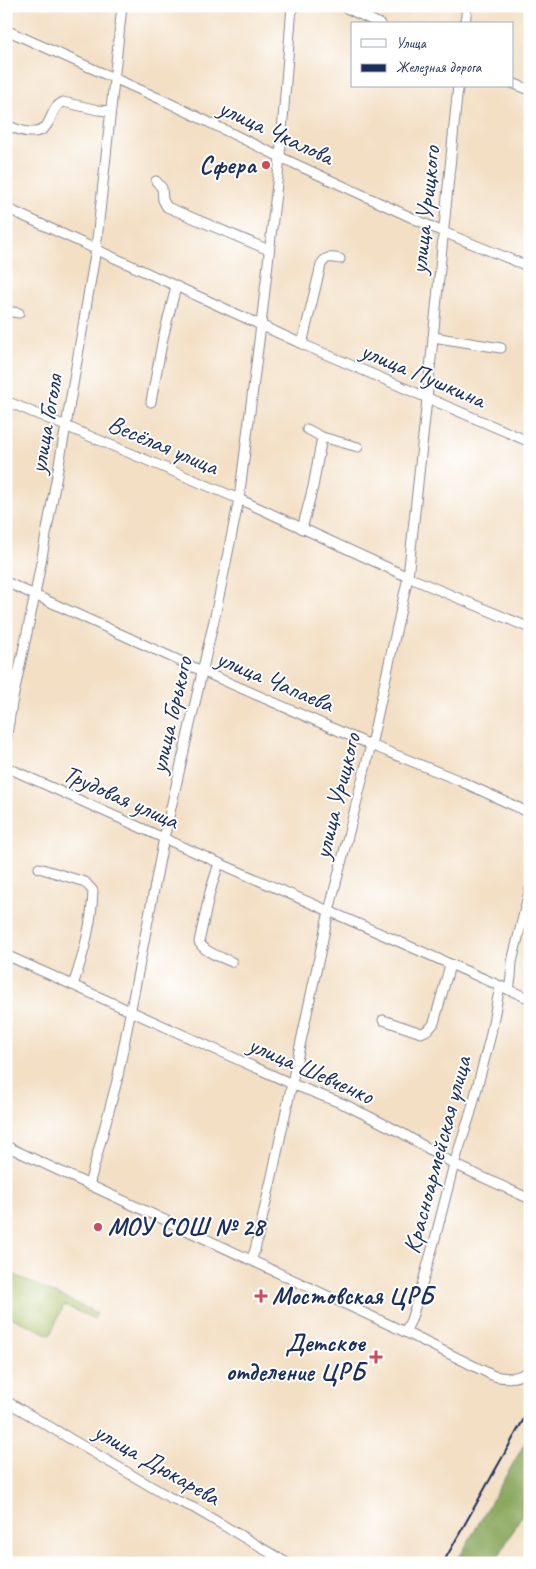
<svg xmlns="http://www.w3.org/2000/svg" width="536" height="1569" font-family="Caveat,sans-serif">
<rect width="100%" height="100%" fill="#fff"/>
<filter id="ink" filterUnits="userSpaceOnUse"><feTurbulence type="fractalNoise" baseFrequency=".02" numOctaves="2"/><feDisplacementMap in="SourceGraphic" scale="10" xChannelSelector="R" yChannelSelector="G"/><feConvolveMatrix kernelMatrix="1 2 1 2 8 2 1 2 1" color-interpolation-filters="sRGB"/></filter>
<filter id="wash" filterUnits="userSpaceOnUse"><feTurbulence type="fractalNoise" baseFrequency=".0096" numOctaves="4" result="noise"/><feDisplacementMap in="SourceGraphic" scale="20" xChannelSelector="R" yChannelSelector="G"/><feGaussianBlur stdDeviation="1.12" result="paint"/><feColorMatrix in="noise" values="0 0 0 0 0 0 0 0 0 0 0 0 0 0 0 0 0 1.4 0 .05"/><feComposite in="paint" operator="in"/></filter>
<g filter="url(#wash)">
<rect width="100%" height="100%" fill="#f3dfc4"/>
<path fill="#a8be62" stroke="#627660" d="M6 1271 97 1313 94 1319 64 1305 50 1335 6 1315Z"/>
<path fill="#86a558" stroke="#506a5b" d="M530 1434V1500L495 1563H456Z"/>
</g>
<g filter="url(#ink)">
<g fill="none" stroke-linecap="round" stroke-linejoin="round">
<defs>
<g id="minor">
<path d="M342 6 380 24"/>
<path d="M465 24 467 6"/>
<path d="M6 30 165 101 280 157 443 232 530 267"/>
<path d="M512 83 530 90"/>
<path d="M6 125C14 128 22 132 30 132 54 134 47 109 63 102L98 110 110 111"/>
<path d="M156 181 162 188 163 200 167 207 269 250"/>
<path d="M6 208 302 344 530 442"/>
<path d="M6 311 19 313"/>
<path d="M433 337 501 348"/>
<path d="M302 344 321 265C325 256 331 257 340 259"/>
<path d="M6 401 239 499 408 577 530 628"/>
<path d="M151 402 163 338 176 287"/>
<path d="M307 429 322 437 358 447"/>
<path d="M302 529 313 487 322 437"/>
<path d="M6 582 202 671 371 745 458 780 530 813"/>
<path d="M6 741 12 703 35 595 66 426 96 249 122 6"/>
<path d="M6 767 219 863 530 999"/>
<path d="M219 863 210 892 199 942C205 953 221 957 232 962"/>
<path d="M39 868 85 882 93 891C92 921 83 957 73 985"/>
<path d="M6 955 292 1084 346 1105 402 1133 454 1164 530 1199"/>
<path d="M509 990 511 977 512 962 530 888"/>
<path d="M383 1020 421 1033C427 1031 430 1029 434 1023L450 965"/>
<path d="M6 1146 405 1332 494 1376C508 1379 519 1379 530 1369"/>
<path d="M89 1185 117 1081 164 838 215 616 239 499 261 325 280 157 292 6"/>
<path d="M251 1260 255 1250 272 1176 329 911 371 745 408 577 427 399 458 86"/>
<path d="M405 1332 411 1320 422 1285 436 1235 454 1164 470 1115 490 1038 500 986"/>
<path d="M6 1401 169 1497 194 1508 287 1563"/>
</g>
</defs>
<use href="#minor" stroke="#878791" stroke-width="11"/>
<use href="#minor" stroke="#fff" stroke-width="9"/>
<path stroke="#1b2f5e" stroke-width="2" d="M443 1563 530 1408"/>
</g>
</g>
<g fill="#d1495b" stroke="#fff" stroke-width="2">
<circle cx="266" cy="165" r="5"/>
<circle cx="98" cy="1227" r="5"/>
<path d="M258.5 1288.5h5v5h5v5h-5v5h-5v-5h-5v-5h5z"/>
<path d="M373.5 1349.5h5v5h5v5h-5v5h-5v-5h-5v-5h5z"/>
</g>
<g text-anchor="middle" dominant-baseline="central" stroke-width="4" stroke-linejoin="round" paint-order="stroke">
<g font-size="25" fill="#1b2f5e" stroke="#fff">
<text transform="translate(276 132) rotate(25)">улица Чкалова</text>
<text transform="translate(425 210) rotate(-84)">улица Урицкого</text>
<text transform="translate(423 375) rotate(23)">улица Пушкина</text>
<text transform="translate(46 424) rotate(-80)">улица Гоголя</text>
<text transform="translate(163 445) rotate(23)">Весёлая улица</text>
<text transform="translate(275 681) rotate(23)">улица Чапаева</text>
<text transform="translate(171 715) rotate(-77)">улица Горького</text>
<text transform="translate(337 796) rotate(-76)">улица Урицкого</text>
<text transform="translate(121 797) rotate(24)">Трудовая улица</text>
<text transform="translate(311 1070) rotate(24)">улица Шевченко</text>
<text transform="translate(437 1155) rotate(-75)">Красноармейская улица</text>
<text transform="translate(157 1464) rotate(30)">улица Дюкарева</text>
</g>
<g font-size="25" font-weight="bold" fill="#1b2f5e" stroke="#fff" text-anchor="end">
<text x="256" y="165">Сфера</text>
<text x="108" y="1227" text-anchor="start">МОУ СОШ № 28</text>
<text x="272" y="1296" text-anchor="start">Мостовская ЦРБ</text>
<text x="365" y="1343">Детское<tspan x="365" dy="29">отделение ЦРБ</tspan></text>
</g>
</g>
<rect width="536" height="1569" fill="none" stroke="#fff" stroke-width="25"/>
<rect x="351" y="22" width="162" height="65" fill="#ffffff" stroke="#a4acbf"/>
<rect x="361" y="39" width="25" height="8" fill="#ffffff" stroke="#a4acbf"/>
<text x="396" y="48" font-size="15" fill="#1b2f5e">Улица</text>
<rect x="361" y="64" width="25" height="8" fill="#1b2f5e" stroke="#a4acbf"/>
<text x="396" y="72" font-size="15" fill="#1b2f5e">Железная дорога</text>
</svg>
